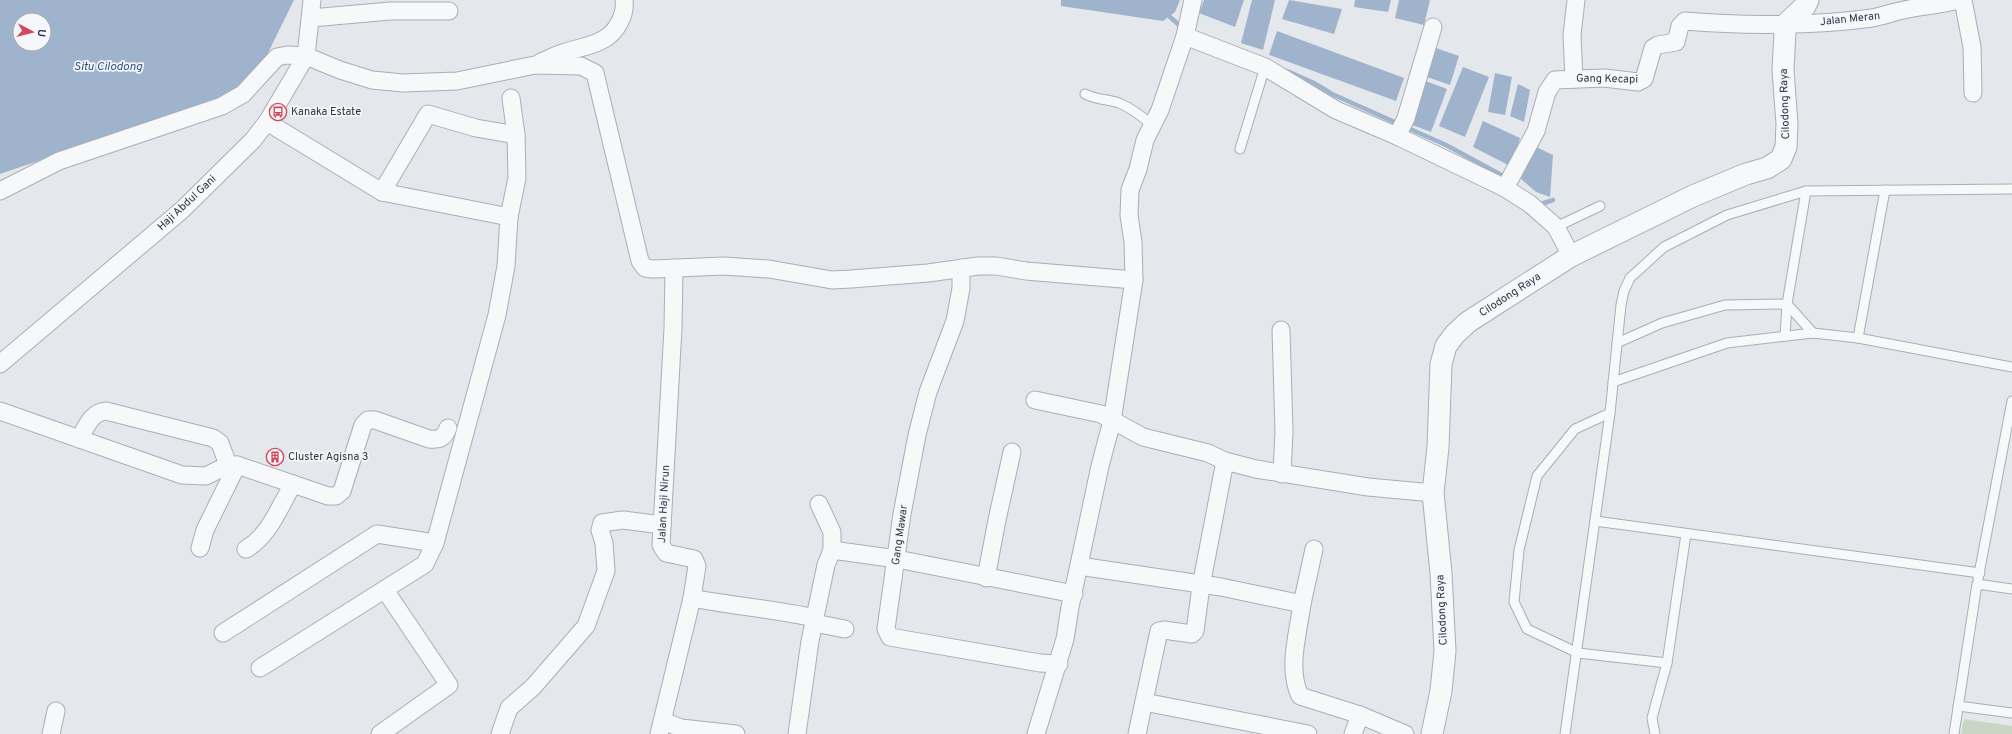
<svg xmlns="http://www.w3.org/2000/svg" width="2012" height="734" font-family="Overpass,sans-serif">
<rect width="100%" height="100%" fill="#e4e7ec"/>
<path fill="#c9d6c5" d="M1964 719 2012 726V734H1961Z"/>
<g fill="#9fb4cc" fill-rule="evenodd">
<path d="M0 0H294L265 59 232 95 0 174ZM20 20H44V44H20Z"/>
<path d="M1061 0H1180L1175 12 1163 21 1061 6Z"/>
<path d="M1204 0H1244L1235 27 1199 13Z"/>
<path d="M1252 0H1275L1263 50 1241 43Z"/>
<path d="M1289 0 1342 9 1334 34 1282 19Z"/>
<path d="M1355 0H1391L1388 12 1354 7Z"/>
<path d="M1399 0H1430L1424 25 1395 18Z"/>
<path d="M1277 31 1404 78 1396 101 1269 55Z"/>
<path d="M1433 47 1459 56 1450 85 1424 76Z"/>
<path d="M1463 67 1489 77 1465 137 1439 126Z"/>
<path d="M1495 73 1512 77 1505 115 1488 112Z"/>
<path d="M1423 80 1447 89 1431 132 1407 123Z"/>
<path d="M1518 84 1530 90 1524 122 1510 116Z"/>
<path d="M1483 121 1520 138 1512 167 1473 147Z"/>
<path d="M1532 145 1553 155 1550 197 1536 192 1521 179Z"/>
</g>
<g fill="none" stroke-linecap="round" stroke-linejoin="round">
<g stroke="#9fb4cc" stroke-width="4.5">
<path d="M1169 16 1180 26"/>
<path d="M1287 71 1314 83 1332 94 1446 145 1507 178"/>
<path d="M1538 202 1541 204 1553 200"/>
</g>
<defs>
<g id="service">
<path d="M1085 94C1097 100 1107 99 1119 103 1131 108 1143 117 1153 126"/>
<path d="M1240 149 1265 67"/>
<path d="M1556 227 1600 206"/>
<path d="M1785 336 1787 304 1806 191 2012 189"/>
<path d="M1858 338 1885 190"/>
<path d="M1617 343 1662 323 1725 305 1787 304 1813 333"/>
<path d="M1613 382 1727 343 1813 333 1858 338 2012 367"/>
<path d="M1610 413 1575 429 1537 476 1519 550 1514 602 1527 629 1578 653 1667 663 1652 718 1655 734"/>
<path d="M1595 521 1980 573"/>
<path d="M1978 579 2012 401"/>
<path d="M1667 663 1686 534"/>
<path d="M1958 706 2012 713"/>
<path d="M1565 734 1610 413 1621 305 1624 291 1630 278 1664 247 1727 215 1806 191"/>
<path d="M1954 734 1977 584 2012 589"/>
</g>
<g id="minor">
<path d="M1963 0 1972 47 1973 93"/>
<path d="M311 18 390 11H449"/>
<path d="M1185 36 1193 0"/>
<path d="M541 62C549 59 557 54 566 52 578 48 593 46 604 39 617 32 626 14 624 0"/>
<path d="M1574 79 1572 35 1576 0"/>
<path d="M267 122 382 192 509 217"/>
<path d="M1397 136 1406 118 1433 27"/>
<path d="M1505 188 1536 131 1547 92 1555 80 1604 78 1638 82 1644 79 1653 48 1658 45 1676 42 1680 26 1685 21C1742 26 1815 26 1872 18 1883 16 1893 12 1904 10 1922 6 1940 5 1958 0"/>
<path d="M0 191 59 161 222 106 243 94 277 57 287 55 306 56 340 70 372 80 403 83 457 81 535 65 581 66 595 73 640 261 645 268 653 269 724 266 769 269 832 280 851 279 928 273 978 266H996L1026 271 1134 280 1112 421 1100 466 1070 607 1065 639 1036 734"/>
<path d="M382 192 428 114 476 128 516 135"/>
<path d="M961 268V288L955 321 928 392 917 435 902 514 886 629 890 637 1040 663 1059 664"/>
<path d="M1134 280 1133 242 1129 215 1130 190 1138 169 1145 140 1160 110 1185 36 1265 67 1336 110 1397 136 1505 188 1530 204 1556 227 1571 256"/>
<path d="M1281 330 1284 431 1282 474"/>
<path d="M0 364 182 210 253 140 267 122 306 56 312 0"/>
<path d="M1035 400 1101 414 1143 437 1208 453 1225 461 1256 469 1368 487 1433 493"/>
<path d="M0 411 182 475 206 476 228 465H237L328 496H336L342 491 363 425 368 420H375L429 439C440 440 444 438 448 428"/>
<path d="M79 439C86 428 91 412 106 411L213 438 220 443 228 465"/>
<path d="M819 504 832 532V550"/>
<path d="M200 548 205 530 237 465"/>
<path d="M246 549C269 536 280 506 293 484"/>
<path d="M1079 566 1221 587 1302 604C1298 634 1287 668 1300 696L1360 715"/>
<path d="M986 578 997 520 1012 452"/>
<path d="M692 598C733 606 774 609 815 618"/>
<path d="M1302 604 1314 549"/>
<path d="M814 623 845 629"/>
<path d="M223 633 377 534 435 543 497 315 506 266 509 217 517 178 516 135 511 98"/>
<path d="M260 668 425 564 435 543"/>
<path d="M1144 702 1308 734"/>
<path d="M663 721 681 728 736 734"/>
<path d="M51 734 56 711"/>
<path d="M380 734 449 685 385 590"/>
<path d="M500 734 509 708 533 687 586 626 606 571 604 543 600 530 602 523 623 520 662 525"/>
<path d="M659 734 692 598 697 566 694 559 666 553 661 545 673 328 674 268"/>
<path d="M797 734 810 641 826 565 832 550 897 559 1074 594"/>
<path d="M1137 734 1159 631 1164 630 1192 634 1195 631 1201 586 1225 461"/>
<path d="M1353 734 1360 715 1405 734"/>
</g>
<path id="tertiary" d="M1432 734 1441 691 1445 651 1441 573 1433 493 1438 447 1441 364 1446 346 1455 334 1468 322 1571 256 1693 196 1746 174 1767 168 1781 159 1786 147 1787 124 1783 70 1785 32 1787 23 1805 6 1808 0"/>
</defs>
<use href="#service" stroke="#a9aeb7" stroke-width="11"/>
<use href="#minor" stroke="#a9aeb7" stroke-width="19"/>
<use href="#tertiary" stroke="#a9aeb7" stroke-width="23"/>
<use href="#service" stroke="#f7f8fa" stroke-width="9"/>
<use href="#minor" stroke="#f7f8fa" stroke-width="17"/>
<use href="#tertiary" stroke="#f7f8fa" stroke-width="21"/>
</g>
<defs>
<symbol id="bus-ring" viewBox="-11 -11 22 22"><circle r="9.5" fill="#f4f6f9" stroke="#d1495b" stroke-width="1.5"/><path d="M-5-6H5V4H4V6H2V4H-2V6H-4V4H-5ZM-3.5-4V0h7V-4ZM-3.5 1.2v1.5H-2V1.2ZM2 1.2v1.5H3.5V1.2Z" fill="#d1495b"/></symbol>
<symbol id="building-ring" viewBox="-11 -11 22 22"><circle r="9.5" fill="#f4f6f9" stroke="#d1495b" stroke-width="1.5"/><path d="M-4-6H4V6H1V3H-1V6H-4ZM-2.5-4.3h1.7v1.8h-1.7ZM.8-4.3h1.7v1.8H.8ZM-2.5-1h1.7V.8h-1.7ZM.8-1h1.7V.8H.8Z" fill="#d1495b"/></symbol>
</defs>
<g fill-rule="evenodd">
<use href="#bus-ring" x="268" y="102" width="20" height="20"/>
<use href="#building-ring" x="265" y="447" width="20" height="20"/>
</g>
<g text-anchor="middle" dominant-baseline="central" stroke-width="3.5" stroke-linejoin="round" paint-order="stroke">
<g font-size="11" fill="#2b3445" stroke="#f4f6f9">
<text transform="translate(1850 19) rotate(-6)">Jalan Meran</text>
<text transform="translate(1607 79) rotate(1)">Gang Kecapi</text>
<text transform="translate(1785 104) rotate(-92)">Cilodong Raya</text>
<text transform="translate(187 203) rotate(-43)">Haji Abdul Gani</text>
<text transform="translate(1510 295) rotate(-33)">Cilodong Raya</text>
<text transform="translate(664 504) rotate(-87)">Jalan Haji Nirun</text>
<text transform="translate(900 535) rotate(-82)">Gang Mawar</text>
<text transform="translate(1442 610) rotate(-93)">Cilodong Raya</text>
</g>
<g font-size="11" fill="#2b3445" stroke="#f4f6f9" text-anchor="start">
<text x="291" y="112">Kanaka Estate</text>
<text x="288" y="457">Cluster Agisna 3</text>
</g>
<g font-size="12" font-style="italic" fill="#34527a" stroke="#f4f6f9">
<text x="108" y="67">Situ Cilodong</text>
</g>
</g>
<g transform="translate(32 32) rotate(97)"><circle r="19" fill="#f4f6f9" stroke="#a4a8b1"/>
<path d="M0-3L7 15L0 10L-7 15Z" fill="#d1495b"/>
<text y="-6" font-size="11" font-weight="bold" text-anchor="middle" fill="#2b3445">U</text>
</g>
</svg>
